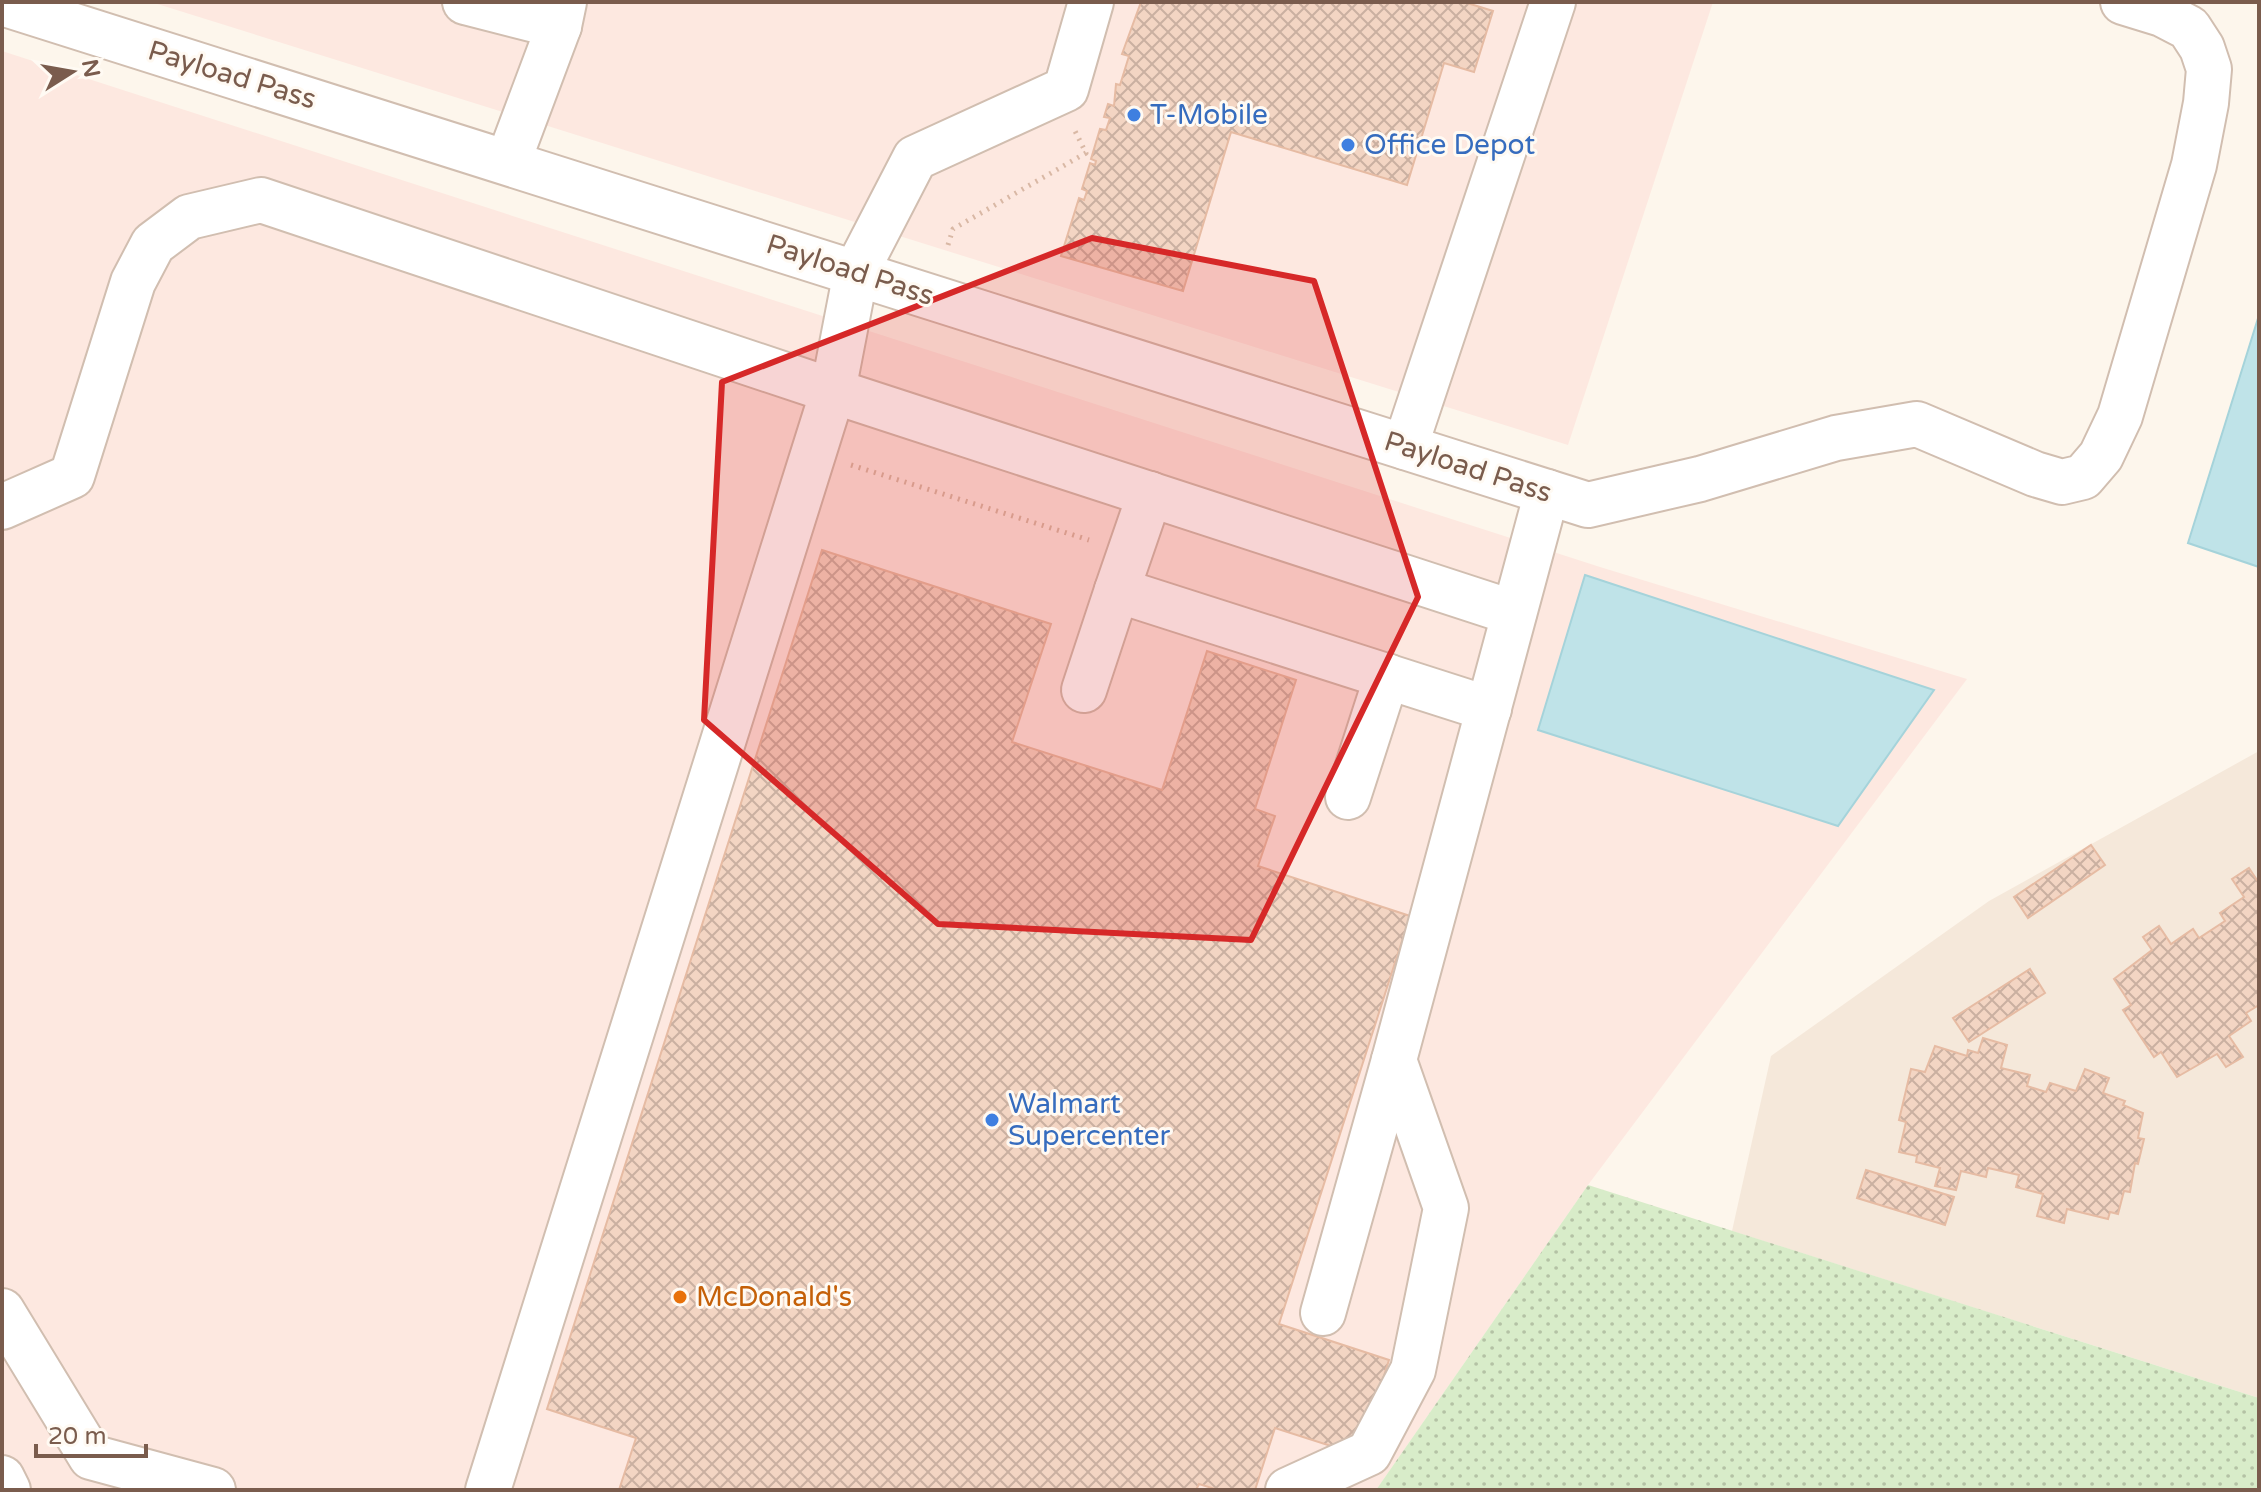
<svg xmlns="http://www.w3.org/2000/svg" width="2261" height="1492" font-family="'Varela Round',sans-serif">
<defs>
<pattern id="grass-dots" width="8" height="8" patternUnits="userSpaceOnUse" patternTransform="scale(2)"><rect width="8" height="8" fill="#d8ecc9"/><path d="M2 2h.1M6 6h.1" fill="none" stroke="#b4c2a5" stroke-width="1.8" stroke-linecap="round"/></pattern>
<pattern id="building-cross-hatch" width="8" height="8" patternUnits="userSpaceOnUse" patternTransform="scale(2)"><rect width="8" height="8" fill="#f3d5c3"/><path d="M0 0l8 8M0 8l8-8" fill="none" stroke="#cab0a1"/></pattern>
</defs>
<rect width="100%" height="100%" fill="#fdf6ec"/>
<path fill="#f5e8da" d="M2259 751V1398L1732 1231 1771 1056 1989 901Z"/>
<g fill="#fde8e0">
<path d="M151 2H1713L1568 445Z"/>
<path d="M2 51 1600 567 1967 679 1588 1185 1376 1490H2Z"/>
</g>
<path fill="url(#grass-dots)" d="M1588 1185 2259 1398V1490H1376Z"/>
<g fill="#bfe3e8" stroke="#a5d3da" stroke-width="2">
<path d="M2259 315V567L2188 543Z"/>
<path d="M1585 575 1934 690 1838 826 1538 730Z"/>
</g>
<g fill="url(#building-cross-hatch)" stroke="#e6bba3" stroke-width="2">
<path d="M1141 2H1464L1493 11 1474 72 1444 63 1407 185 1231 132 1183 291 1061 256 1079 198 1084 200 1087 191 1082 189 1090 163 1095 165 1096 161 1091 159 1100 129 1106 130 1110 118 1104 117 1108 104 1114 106 1116 84 1120 85 1129 56 1122 54Z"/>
<path d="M822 550 1051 624 1012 742 1162 790 1207 651 1296 680 1255 809 1275 816 1258 866 1410 916 1279 1324 1389 1360 1359 1455 1275 1428 1255 1490H1218L1199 1484 1196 1490H619L636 1438 547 1409Z"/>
<path d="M2091 845 2105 865 2028 918 2014 897Z"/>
<path d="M2249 868 2259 883V1005L2246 1013 2251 1021 2229 1036 2243 1057 2226 1067 2217 1054 2177 1077 2161 1052 2154 1057 2123 1010 2131 1005 2114 979 2152 950 2143 937 2159 926 2171 944 2193 929 2199 938 2225 921 2220 913 2244 897 2232 879Z"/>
<path d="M2030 969 2045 993 1969 1042 1953 1018Z"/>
<path d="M1983 1038 2007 1045 2001 1068 2030 1075 2027 1086 2046 1092 2050 1083 2076 1091 2085 1069 2109 1078 2103 1093 2125 1101 2123 1105 2143 1113 2138 1138 2144 1139 2138 1164 2135 1163 2130 1192 2124 1191 2118 1214 2110 1212 2108 1219 2067 1209 2064 1223 2037 1216 2043 1194 2016 1187 2019 1175 1988 1168 1986 1177 1961 1171 1956 1190 1935 1186 1940 1168 1916 1162 1917 1156 1899 1152 1906 1122 1899 1120 1911 1069 1925 1072 1935 1046 1967 1056 1968 1050 1978 1053Z"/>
<path d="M1866 1170 1954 1197 1945 1225 1857 1198Z"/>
</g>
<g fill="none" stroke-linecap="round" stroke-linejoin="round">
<defs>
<g id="minor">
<path d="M465 2 559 26"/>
<path d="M2 3 1588 505 1700 479 1836 438 1917 424 2035 474 2062 482 2083 477 2101 456 2120 416 2194 165 2206 103 2209 69 2202 48 2189 28 2162 14 2123 2"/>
<path d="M508 162 559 26 564 2"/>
<path d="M1405 447 1553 2"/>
<path d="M1150 494 1117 590 1489 709"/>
<path d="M2 507 72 476 133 282 153 244 189 217 261 200 833 391 1514 613"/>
<path d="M1084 690 1117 590"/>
<path d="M1348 797 1387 676"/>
<path d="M2 1311 91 1457 213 1490"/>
<path d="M1323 1313 1394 1060"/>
<path d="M2 1478 8 1490"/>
<path d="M488 1490 833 391 856 272 915 158 1066 89 1091 2"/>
<path d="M1288 1490 1369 1453 1413 1370 1446 1208 1394 1060 1547 492"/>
</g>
</defs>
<use href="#minor" stroke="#d1beb0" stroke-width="48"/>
<g stroke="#d9b8a5" stroke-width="5" stroke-dasharray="2 6" stroke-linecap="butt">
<path d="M948 245 953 229 1086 153 1073 127"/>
<path d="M851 465 1089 540"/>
</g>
<use href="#minor" stroke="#fff" stroke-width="44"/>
</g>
<path fill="#d62828" fill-opacity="0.2" stroke="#d62828" stroke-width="6" stroke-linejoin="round" d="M1092 238 1314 281 1418 597 1251 940 938 924 704 720 722 382Z"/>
<g fill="#3f7fe0" stroke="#fffaf3" stroke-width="3">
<circle cx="1134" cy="115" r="8"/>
<circle cx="1348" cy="145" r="8"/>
<circle cx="992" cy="1120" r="8"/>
</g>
<circle fill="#e8710a" stroke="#fffaf3" stroke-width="3" cx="680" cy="1297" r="8"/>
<g text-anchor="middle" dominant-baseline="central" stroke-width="6" stroke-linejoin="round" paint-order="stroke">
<g font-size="28" fill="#7a5c4d" stroke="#fffaf3">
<text transform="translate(232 75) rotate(17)">Payload Pass</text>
<text transform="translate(850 270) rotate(18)">Payload Pass</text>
<text transform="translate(1468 467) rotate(18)">Payload Pass</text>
</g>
<g font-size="28" fill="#366cbe" stroke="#fffaf3" text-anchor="start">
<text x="1150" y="115">T-Mobile</text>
<text x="1364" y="145">Office Depot</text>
<text x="1008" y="1104">Walmart<tspan x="1008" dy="32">Supercenter</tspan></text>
</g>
<g font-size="28" fill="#c56008" stroke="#fffaf3" text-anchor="start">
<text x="696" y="1297">McDonald's</text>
</g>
</g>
<rect width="2261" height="1492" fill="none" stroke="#7a5c4d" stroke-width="8"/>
<g transform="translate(72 72) rotate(79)" stroke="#fffaf3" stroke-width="6" paint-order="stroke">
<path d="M0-6L14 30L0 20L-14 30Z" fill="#7a5c4d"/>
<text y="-12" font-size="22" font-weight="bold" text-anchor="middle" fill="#7a5c4d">N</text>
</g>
<path d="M36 1444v12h110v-12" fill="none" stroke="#7a5c4d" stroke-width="4"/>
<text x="48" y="1444" font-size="24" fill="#7a5c4d" stroke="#fffaf3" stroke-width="6" paint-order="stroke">20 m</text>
</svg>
